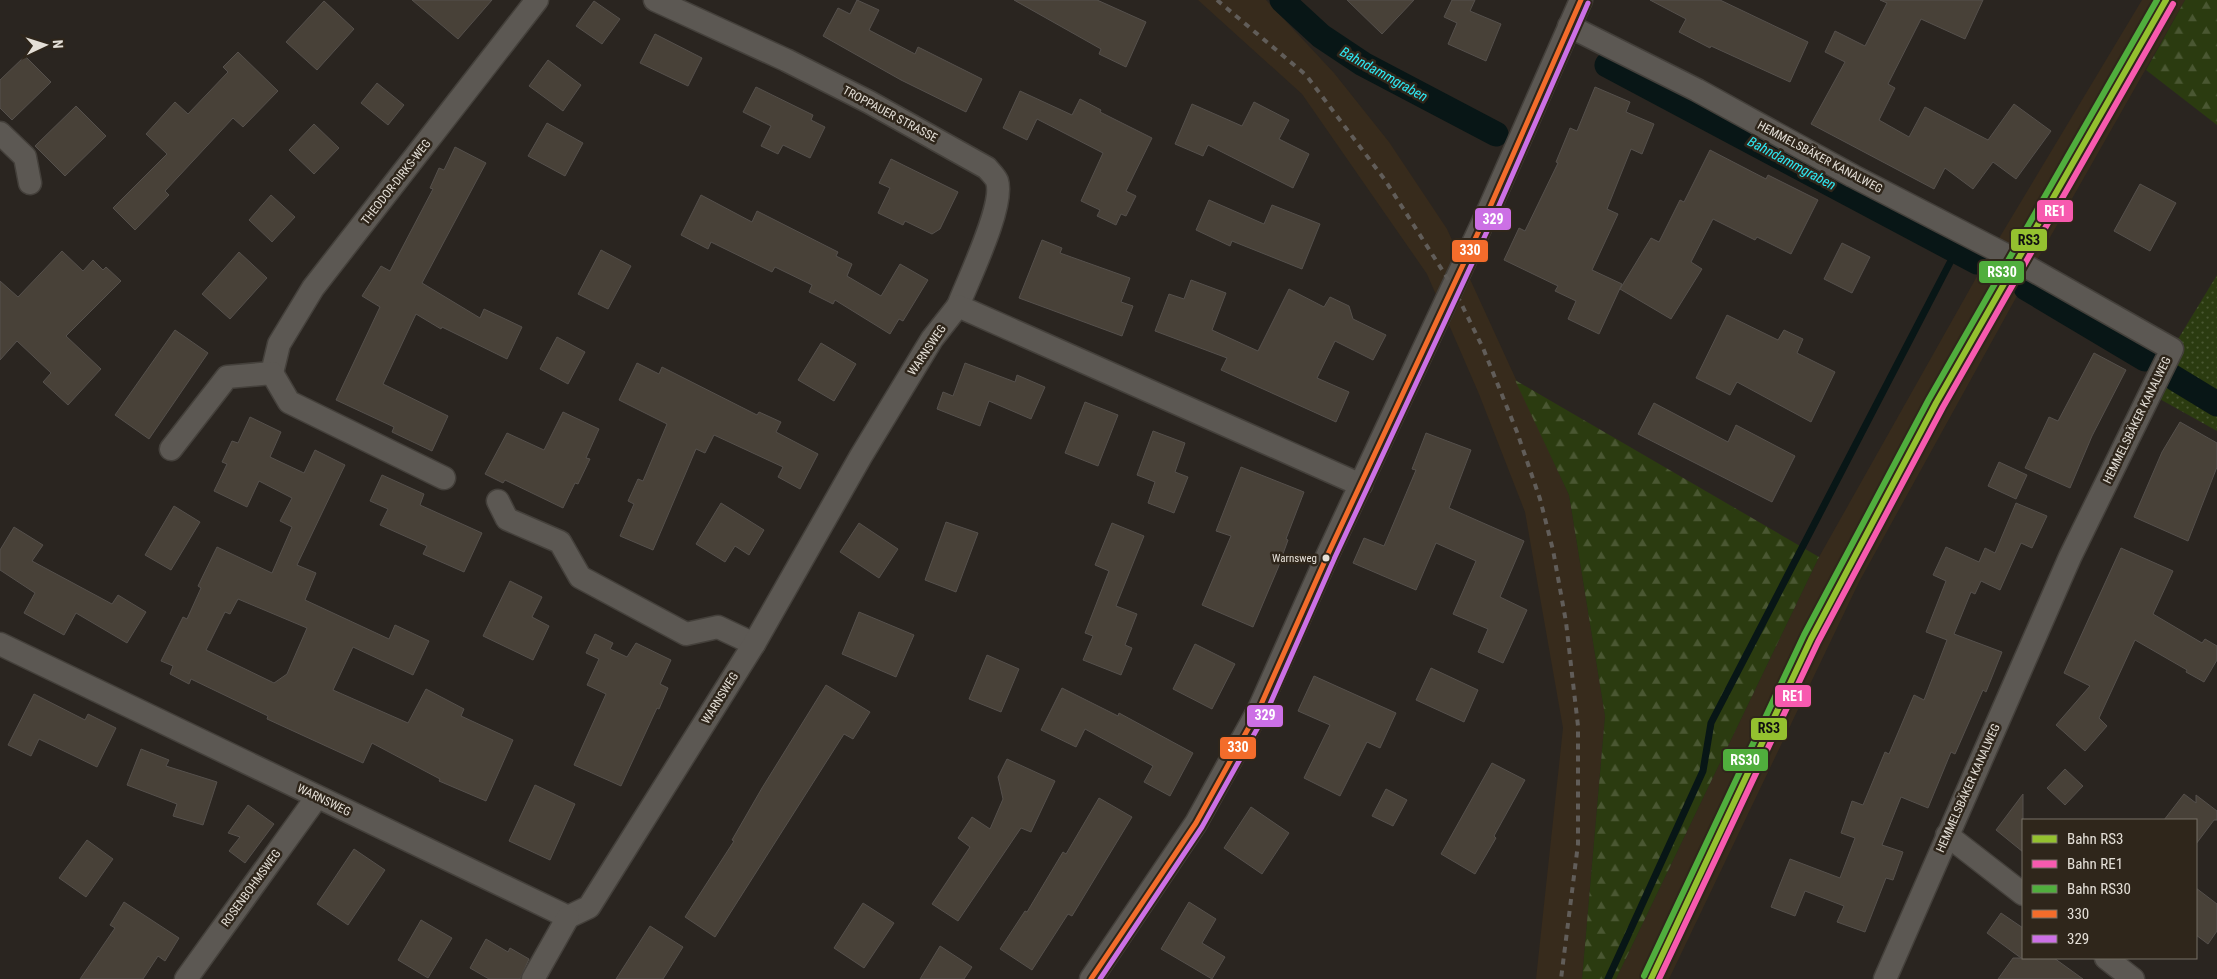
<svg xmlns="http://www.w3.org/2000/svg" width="2217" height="979" font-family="'Roboto Condensed',sans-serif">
<defs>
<pattern id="grass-dots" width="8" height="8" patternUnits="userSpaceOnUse" patternTransform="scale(1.25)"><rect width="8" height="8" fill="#2b3b10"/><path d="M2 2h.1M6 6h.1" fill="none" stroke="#4a5732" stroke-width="1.8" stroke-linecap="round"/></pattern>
<pattern id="forest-firs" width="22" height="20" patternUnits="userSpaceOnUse" patternTransform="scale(1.25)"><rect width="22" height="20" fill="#2b3b10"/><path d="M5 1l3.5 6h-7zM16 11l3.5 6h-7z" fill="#4a5732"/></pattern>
</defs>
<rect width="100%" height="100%" fill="#2a2520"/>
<g fill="#372b1c">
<path d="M1198 0H1266L1334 73 1389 142 1447 229 1569 495 1605 716 1582 979H1536L1563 728 1525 512 1479 394 1427 274 1302 94Z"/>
<path d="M2142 0H2185L2028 276 1859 582 1669 979H1616L1819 557 1989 255Z"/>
</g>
<path fill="url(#grass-dots)" d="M2217 275V431L2149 393 2172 349Z"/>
<g fill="url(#forest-firs)">
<path d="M2185 0H2217V125L2146 70Z"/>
<path d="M1515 380 1819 557 1616 979H1582L1605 716 1569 495Z"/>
</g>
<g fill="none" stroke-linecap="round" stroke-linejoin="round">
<path stroke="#081616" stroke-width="7" d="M1608 979 1703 771 1711 723 1956 251"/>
<g stroke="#081616" stroke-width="25">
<path d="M1282 0 1321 36 1363 64 1496 134"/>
<path d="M1607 65 1977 262"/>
<path d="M2026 288 2145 359"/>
<path d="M2171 376 2217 404"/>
</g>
</g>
<g fill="#484138" stroke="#55504c" fill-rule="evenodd">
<path d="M412 0H492L458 39Z"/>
<path d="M857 0 879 10 869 30 915 54 918 47 982 79 966 112 901 80 823 36 838 8 850 14Z"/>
<path d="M1014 0H1097L1146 22 1126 67 1099 54 1101 49Z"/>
<path d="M1347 0H1414L1382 34Z"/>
<path d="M1452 0H1475L1470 11 1501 24 1486 61 1448 44 1457 23 1444 17Z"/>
<path d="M1650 0H1720L1808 42 1790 82 1711 46 1710 48 1679 32 1686 19Z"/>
<path d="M1880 0H1983L1965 39 1921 19 1888 84 1895 88 1879 120 1909 137 1925 107 1988 140 2014 104 2051 131 2016 179 1993 162 1973 189 1945 168 1934 189 1811 124 1845 62 1825 52 1835 31 1865 46 1887 3Z"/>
<path d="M324 1 354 29 317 70 286 42Z"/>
<path d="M594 1 620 19 602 44 576 26Z"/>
<path d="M655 34 702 58 688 86 640 63Z"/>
<path d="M238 52 278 91 243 127 233 118 165 191 169 195 135 230 113 208 167 154 146 134 175 102 188 114 228 72 223 67Z"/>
<path d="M25 56 51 82 12 120 0 108V80Z"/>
<path d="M548 60 581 85 563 111 529 86Z"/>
<path d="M377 83 404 105 388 125 361 103Z"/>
<path d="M756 87 813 115 811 120 825 127 810 158 783 145 778 154 761 146 771 126 743 112Z"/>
<path d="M1595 87 1630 102 1626 112 1654 124 1642 154 1631 149 1607 209 1618 214 1592 270 1622 284 1599 334 1568 319 1576 301 1555 291 1558 286 1504 260 1519 228 1525 231 1558 163 1556 162 1570 128 1577 131Z"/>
<path d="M1020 91 1072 115 1080 99 1101 110 1100 112 1152 138 1126 191 1136 196 1126 216 1121 214 1116 225 1097 216 1100 210 1081 201 1103 153 1037 119 1027 140 1003 128Z"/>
<path d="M1254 102 1289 120 1279 139 1309 154 1293 188 1208 145 1203 156 1175 144 1192 104 1242 126Z"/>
<path d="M76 106 106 136 65 176 35 146Z"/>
<path d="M547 123 583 143 565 176 528 156Z"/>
<path d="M314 124 339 148 314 174 289 150Z"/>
<path d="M455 147 486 163 422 283 480 318 484 309 522 327 507 359 442 327 441 329 416 314 383 384 448 416 432 451 392 432 394 427 336 400 380 307 362 296 381 266 390 271 433 189 430 188 439 168 444 170Z"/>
<path d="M1710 150 1766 179 1768 175 1818 200 1791 254 1757 237 1755 240 1713 219 1691 262 1702 269 1671 319 1620 289 1651 238 1659 242 1680 200 1684 202Z"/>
<path d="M891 159 958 192 940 229 932 234 905 221 903 225 878 213 890 188 879 183Z"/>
<path d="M2140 184 2176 203 2150 251 2114 231Z"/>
<path d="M271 195 295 217 272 242 249 220Z"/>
<path d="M701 195 752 222 757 211 838 252 836 256 852 264 847 276 881 296 900 264 928 280 903 321 899 319 890 334 835 300 833 304 809 292 812 285 775 267 772 272 711 242 708 249 681 235Z"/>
<path d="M1209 200 1264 224 1272 205 1320 224 1302 269 1232 241 1230 246 1196 230Z"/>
<path d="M1042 240 1062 248 1060 253 1130 278 1121 302 1133 306 1122 336 1019 298Z"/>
<path d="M1842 243 1870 257 1852 293 1824 279Z"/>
<path d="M601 250 631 266 608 309 578 294Z"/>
<path d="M62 251 83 271 93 260 103 270 106 267 121 281 66 336 101 369 68 405 43 382 51 373 17 341 0 360V281L18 297Z"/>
<path d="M239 252 267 278 230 319 202 294Z"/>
<path d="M1191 280 1226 293 1212 330 1258 351 1289 289 1324 307 1330 297 1349 306 1353 319 1386 335 1373 360 1335 341 1317 378 1349 392 1336 422 1221 370 1227 358 1155 331 1169 294 1184 299Z"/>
<path d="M1727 315 1778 340 1784 330 1803 339 1797 353 1835 372 1811 422 1737 382 1730 395 1696 378Z"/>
<path d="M175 330 208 353 149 439 115 415Z"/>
<path d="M557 337 585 352 568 384 540 369Z"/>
<path d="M821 343 856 364 834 401 798 380Z"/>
<path d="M2094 353 2126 370 2092 436 2070 488 2025 468 2049 417 2058 421Z"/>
<path d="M637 363 659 374 662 367 757 415 759 412 781 422 776 432 818 454 800 489 778 477 783 467 714 435 705 453 696 449 653 550 620 536 634 504 628 501 638 479 643 481 667 424 619 400Z"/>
<path d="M965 363 1015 382 1017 375 1045 387 1031 419 989 401 980 426 937 409 943 392 953 396Z"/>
<path d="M1085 402 1118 415 1098 466 1065 453Z"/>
<path d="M1654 403 1728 442 1736 425 1795 456 1772 502 1638 434Z"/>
<path d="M563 412 599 429 586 458 590 459 578 484 575 483 563 508 505 480 503 483 485 474 507 433 544 450Z"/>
<path d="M250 417 281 432 270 457 304 473 315 450 345 465 297 565 316 573 305 600 389 639 395 625 429 641 413 675 353 647 333 690 408 723 426 689 464 709 461 716 513 740 486 801 439 781 440 779 372 743 363 763 267 719 268 716 191 679 189 684 170 674 173 666 161 661 183 617 187 619 201 588 198 586 217 547 272 573 292 527 280 521 292 498 259 481 247 507 214 491 227 464 222 462 232 441 238 443ZM238 599 307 628 287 674 274 683 206 650 225 612 230 614Z"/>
<path d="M2180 422 2217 443V467L2188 541 2134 517 2162 452Z"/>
<path d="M1153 431 1185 443 1175 472 1188 477 1174 513 1148 503 1155 482 1137 475Z"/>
<path d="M1426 433 1471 450 1449 508 1524 541 1500 597 1527 610 1503 663 1478 652 1488 629 1453 614 1476 561 1436 543 1416 590 1353 563 1364 538 1384 546 1416 470 1412 469Z"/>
<path d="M1999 462 2027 475 2016 499 1988 486Z"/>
<path d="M1241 467 1304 492 1286 539 1288 540 1278 568 1253 627 1202 605 1231 536 1216 531Z"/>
<path d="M382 475 424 494 420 505 482 533 464 572 423 554 427 546 380 525 388 509 370 501Z"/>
<path d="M721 503 764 530 749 555 735 546 725 562 696 544Z"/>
<path d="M2016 503 2047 516 2032 548 2021 543 2000 590 1981 581 1975 594 1971 592 1954 634 2002 652 1986 692 1983 690 1955 754 1951 752 1928 808 1901 797 1882 845 1903 852 1893 880 1886 878 1865 932 1837 922 1844 906 1805 891 1795 916 1771 907 1790 859 1840 878 1855 838 1841 833 1852 801 1863 805 1885 752 1889 754 1914 695 1924 700 1947 640 1926 632 1946 581 1933 575 1946 547 1979 562 1985 548 1995 553Z"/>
<path d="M174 506 200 522 171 570 145 555Z"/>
<path d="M946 522 978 533 956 592 925 580Z"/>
<path d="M859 523 898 549 879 578 840 552Z"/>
<path d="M1112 523 1144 536 1116 606 1137 614 1125 645 1132 648 1121 675 1083 660 1093 636 1085 633 1109 571 1095 565Z"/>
<path d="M14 527 43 545 32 561 112 604 118 595 146 612 127 643 76 613 64 635 24 613 35 593 0 570V550Z"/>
<path d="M2121 548 2173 571 2153 614 2202 643 2205 639 2217 646V660L2204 682 2186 672 2187 670 2135 640 2099 718 2107 726 2085 751 2056 725 2090 686 2064 673Z"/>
<path d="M510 581 542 597 532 617 549 626 533 660 483 636Z"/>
<path d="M859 612 914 635 896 677 842 654Z"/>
<path d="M595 634 613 643 610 649 627 657 636 643 671 660 660 684 668 688 659 709 657 708 621 786 574 765 606 694 587 685 599 659 586 653Z"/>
<path d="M1195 644 1235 664 1212 709 1173 689Z"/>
<path d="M987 655 1019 669 1001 712 969 699Z"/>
<path d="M1431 668 1478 690 1464 722 1416 700Z"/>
<path d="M1314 676 1396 713 1380 748 1367 742 1340 796 1304 778 1330 725 1298 711Z"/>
<path d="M826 685 870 712 853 739 844 734 715 937 685 917 734 841 732 840 762 788Z"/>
<path d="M1062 688 1118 716 1119 713 1193 753 1170 796 1144 782 1153 766 1085 729 1076 747 1041 730Z"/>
<path d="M34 694 85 720 88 714 116 728 97 767 39 739 31 756 8 745Z"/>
<path d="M141 749 169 760 166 766 217 782 203 825 173 816 177 804 127 785Z"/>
<path d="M1007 759 1055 781 1031 832 1021 828 958 921 932 904 970 847 958 838 972 817 990 829 1003 799 998 777Z"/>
<path d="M1492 763 1525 780 1494 836 1496 838 1475 874 1441 854Z"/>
<path d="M2065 769 2083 786 2065 805 2047 788Z"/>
<path d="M535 785 575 804 550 860 509 841Z"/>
<path d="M1386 789 1407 800 1393 826 1372 816Z"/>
<path d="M2023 794V852L1996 830Z"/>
<path d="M2184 794 2196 803V795L2217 811V820H2214L2196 844V820H2164Z"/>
<path d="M1099 798 1132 817 1072 916 1068 914 1032 970 1000 949 1025 911 1027 912 1063 852 1066 854Z"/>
<path d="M248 805 274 824 245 863 229 851 240 837 228 833Z"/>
<path d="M1251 807 1289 833 1262 874 1224 848Z"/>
<path d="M87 840 113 859 86 897 59 878Z"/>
<path d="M354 849 385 870 348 925 317 904Z"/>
<path d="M2196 888 2217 904V931L2208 944 2196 935Z"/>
<path d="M124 902 179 938 165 961 158 956 143 979H80L115 928 110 925Z"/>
<path d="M1189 902 1216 919 1202 943 1225 957 1212 979 1161 949Z"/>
<path d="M863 903 894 923 864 968 834 948Z"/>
<path d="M2001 913 2023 928V958H2054L2083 979H1998L2013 958H2021L1987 933Z"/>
<path d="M421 920 452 938 428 978 398 960Z"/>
<path d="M650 926 683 947 663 979H616Z"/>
<path d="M486 939 508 952 510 948 529 959 520 979H489L470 968Z"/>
<path d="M940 946 972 967 964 979H920Z"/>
</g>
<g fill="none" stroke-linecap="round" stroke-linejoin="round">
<defs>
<g id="street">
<path d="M655 0 786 60 869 102 987 168C990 172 995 176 997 181 1005 205 968 280 958 306"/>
<path d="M1569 26 1697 90 1853 176 2006 255 2172 349 2070 557 1885 979"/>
<path d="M0 133 25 157 30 183"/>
<path d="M272 373 279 344 313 288 537 0"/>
<path d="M171 449 227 377 272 373 289 402 444 478"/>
<path d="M498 501 507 519 560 542 580 577 686 634 718 627 754 644"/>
<path d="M0 644 568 917 589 907 754 644 861 456 932 339 958 306 1361 485"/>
<path d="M1947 835 2023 894"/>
<path d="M2106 958 2133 979"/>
<path d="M186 979 317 797"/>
<path d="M533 979 568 917"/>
<path d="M1091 979 1196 823 1259 709 1328 554 1490 207 1581 0"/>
</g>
</defs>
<use href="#street" stroke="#44403b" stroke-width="25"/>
<use href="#street" stroke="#5c5853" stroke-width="22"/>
<path stroke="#615d59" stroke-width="4" stroke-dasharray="6 6" stroke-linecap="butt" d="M1217 0 1306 75 1385 180 1453 287 1483 348 1517 432 1540 499 1553 550 1566 622 1578 726V844L1561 979"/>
<defs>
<path id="bus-1" d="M1091 979 1196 823 1259 709 1328 554 1490 207 1581 0"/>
<path id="bus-2" d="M1100 979 1202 827 1266 713 1335 557 1497 210 1588 3"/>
</defs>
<use href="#bus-1" stroke="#2f261b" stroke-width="9"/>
<use href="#bus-2" stroke="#2f261b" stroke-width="9"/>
<use href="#bus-1" stroke="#f36c2b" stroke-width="5"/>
<use href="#bus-2" stroke="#cc70e5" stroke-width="5"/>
<defs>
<path id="rail-1" d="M1651 979 1811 639 1936 403 2166 0"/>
<path id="rail-2" d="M1659 979 1818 642 1943 407 2173 4"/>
<path id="rail-3" d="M1644 976 1804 635 1929 399 2157 0"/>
</defs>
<use href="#rail-1" stroke="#2f261b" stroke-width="10"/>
<use href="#rail-2" stroke="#2f261b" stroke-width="10"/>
<use href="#rail-3" stroke="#2f261b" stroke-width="10"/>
<use href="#rail-1" stroke="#94c12f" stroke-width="6"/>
<use href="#rail-2" stroke="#f75aaf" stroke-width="6"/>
<use href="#rail-3" stroke="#50ae3d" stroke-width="6"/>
</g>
<circle fill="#e4dfd7" stroke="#2f261b" stroke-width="2" cx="1326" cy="558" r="4.5"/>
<g text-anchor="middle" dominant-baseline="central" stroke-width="5" stroke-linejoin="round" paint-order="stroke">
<g font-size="11" fill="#e4dfd7" stroke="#2f261b" text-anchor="end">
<text x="1317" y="558">Warnsweg</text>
</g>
<g font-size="12" fill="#e4dfd7" stroke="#2f261b">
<text transform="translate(890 114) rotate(28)">TROPPAUER STRASSE</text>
<text transform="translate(1820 157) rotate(28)">HEMMELSBÄKER KANALWEG</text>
<text transform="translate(396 182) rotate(-52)">THEODOR-DIRKS-WEG</text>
<text transform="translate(927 350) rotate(-56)">WARNSWEG</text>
<text transform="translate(2137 420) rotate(-64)">HEMMELSBÄKER KANALWEG</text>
<text transform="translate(720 698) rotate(-58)">WARNSWEG</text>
<text transform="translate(1968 788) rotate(-66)">HEMMELSBÄKER KANALWEG</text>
<text transform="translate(324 800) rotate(26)">WARNSWEG</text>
<text transform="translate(251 888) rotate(-54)">ROSENBOHMSWEG</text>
</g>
<g font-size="14" font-style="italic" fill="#2ee8f3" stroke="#2f261b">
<text transform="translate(1384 74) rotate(29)">Bahndammgraben</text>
<text transform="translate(1792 163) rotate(28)">Bahndammgraben</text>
</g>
</g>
<g stroke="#2f261b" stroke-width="2">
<rect x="2036" y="199" width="38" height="24" rx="5" fill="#f75aaf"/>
<rect x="1474" y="207" width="38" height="24" rx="5" fill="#cc70e5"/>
<rect x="2010" y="228" width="38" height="24" rx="5" fill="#94c12f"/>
<rect x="1451" y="239" width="38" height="24" rx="5" fill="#f36c2b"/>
<rect x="1978" y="260" width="47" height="24" rx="5" fill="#50ae3d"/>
<rect x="1774" y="684" width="38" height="24" rx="5" fill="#f75aaf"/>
<rect x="1246" y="704" width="38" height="24" rx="5" fill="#cc70e5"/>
<rect x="1750" y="717" width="38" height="24" rx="5" fill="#94c12f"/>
<rect x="1219" y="736" width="38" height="24" rx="5" fill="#f36c2b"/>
<rect x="1722" y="748" width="47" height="24" rx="5" fill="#50ae3d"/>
</g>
<g font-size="14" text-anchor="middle" font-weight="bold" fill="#fff">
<text x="2055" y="216">RE1</text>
<text x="1493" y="224">329</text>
<text x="1470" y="255">330</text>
<text x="2002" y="277">RS30</text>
<text x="1793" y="701">RE1</text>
<text x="1265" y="720">329</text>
<text x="1238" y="752">330</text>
<text x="1745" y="765">RS30</text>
</g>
<g font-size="14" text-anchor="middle" font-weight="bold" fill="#111">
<text x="2029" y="245">RS3</text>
<text x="1769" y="733">RS3</text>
</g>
<rect x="2022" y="819" width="175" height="140" fill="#2f261b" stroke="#777066"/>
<rect x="2032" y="835" width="25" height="8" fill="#94c12f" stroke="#777066"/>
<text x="2067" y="844" font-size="15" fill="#e4dfd7">Bahn RS3</text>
<rect x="2032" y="860" width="25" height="8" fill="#f75aaf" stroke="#777066"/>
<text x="2067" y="869" font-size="15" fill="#e4dfd7">Bahn RE1</text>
<rect x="2032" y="885" width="25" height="8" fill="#50ae3d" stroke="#777066"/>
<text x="2067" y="894" font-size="15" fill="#e4dfd7">Bahn RS30</text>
<rect x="2032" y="910" width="25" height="8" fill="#f36c2b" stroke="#777066"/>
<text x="2067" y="919" font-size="15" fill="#e4dfd7">330</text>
<rect x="2032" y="935" width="25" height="8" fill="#cc70e5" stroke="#777066"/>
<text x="2067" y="944" font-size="15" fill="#e4dfd7">329</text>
<g transform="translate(45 45) rotate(86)" stroke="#2f261b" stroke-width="4" paint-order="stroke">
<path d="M0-4L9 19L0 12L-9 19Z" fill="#e4dfd7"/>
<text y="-8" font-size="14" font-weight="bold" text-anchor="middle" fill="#e4dfd7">N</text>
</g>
</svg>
